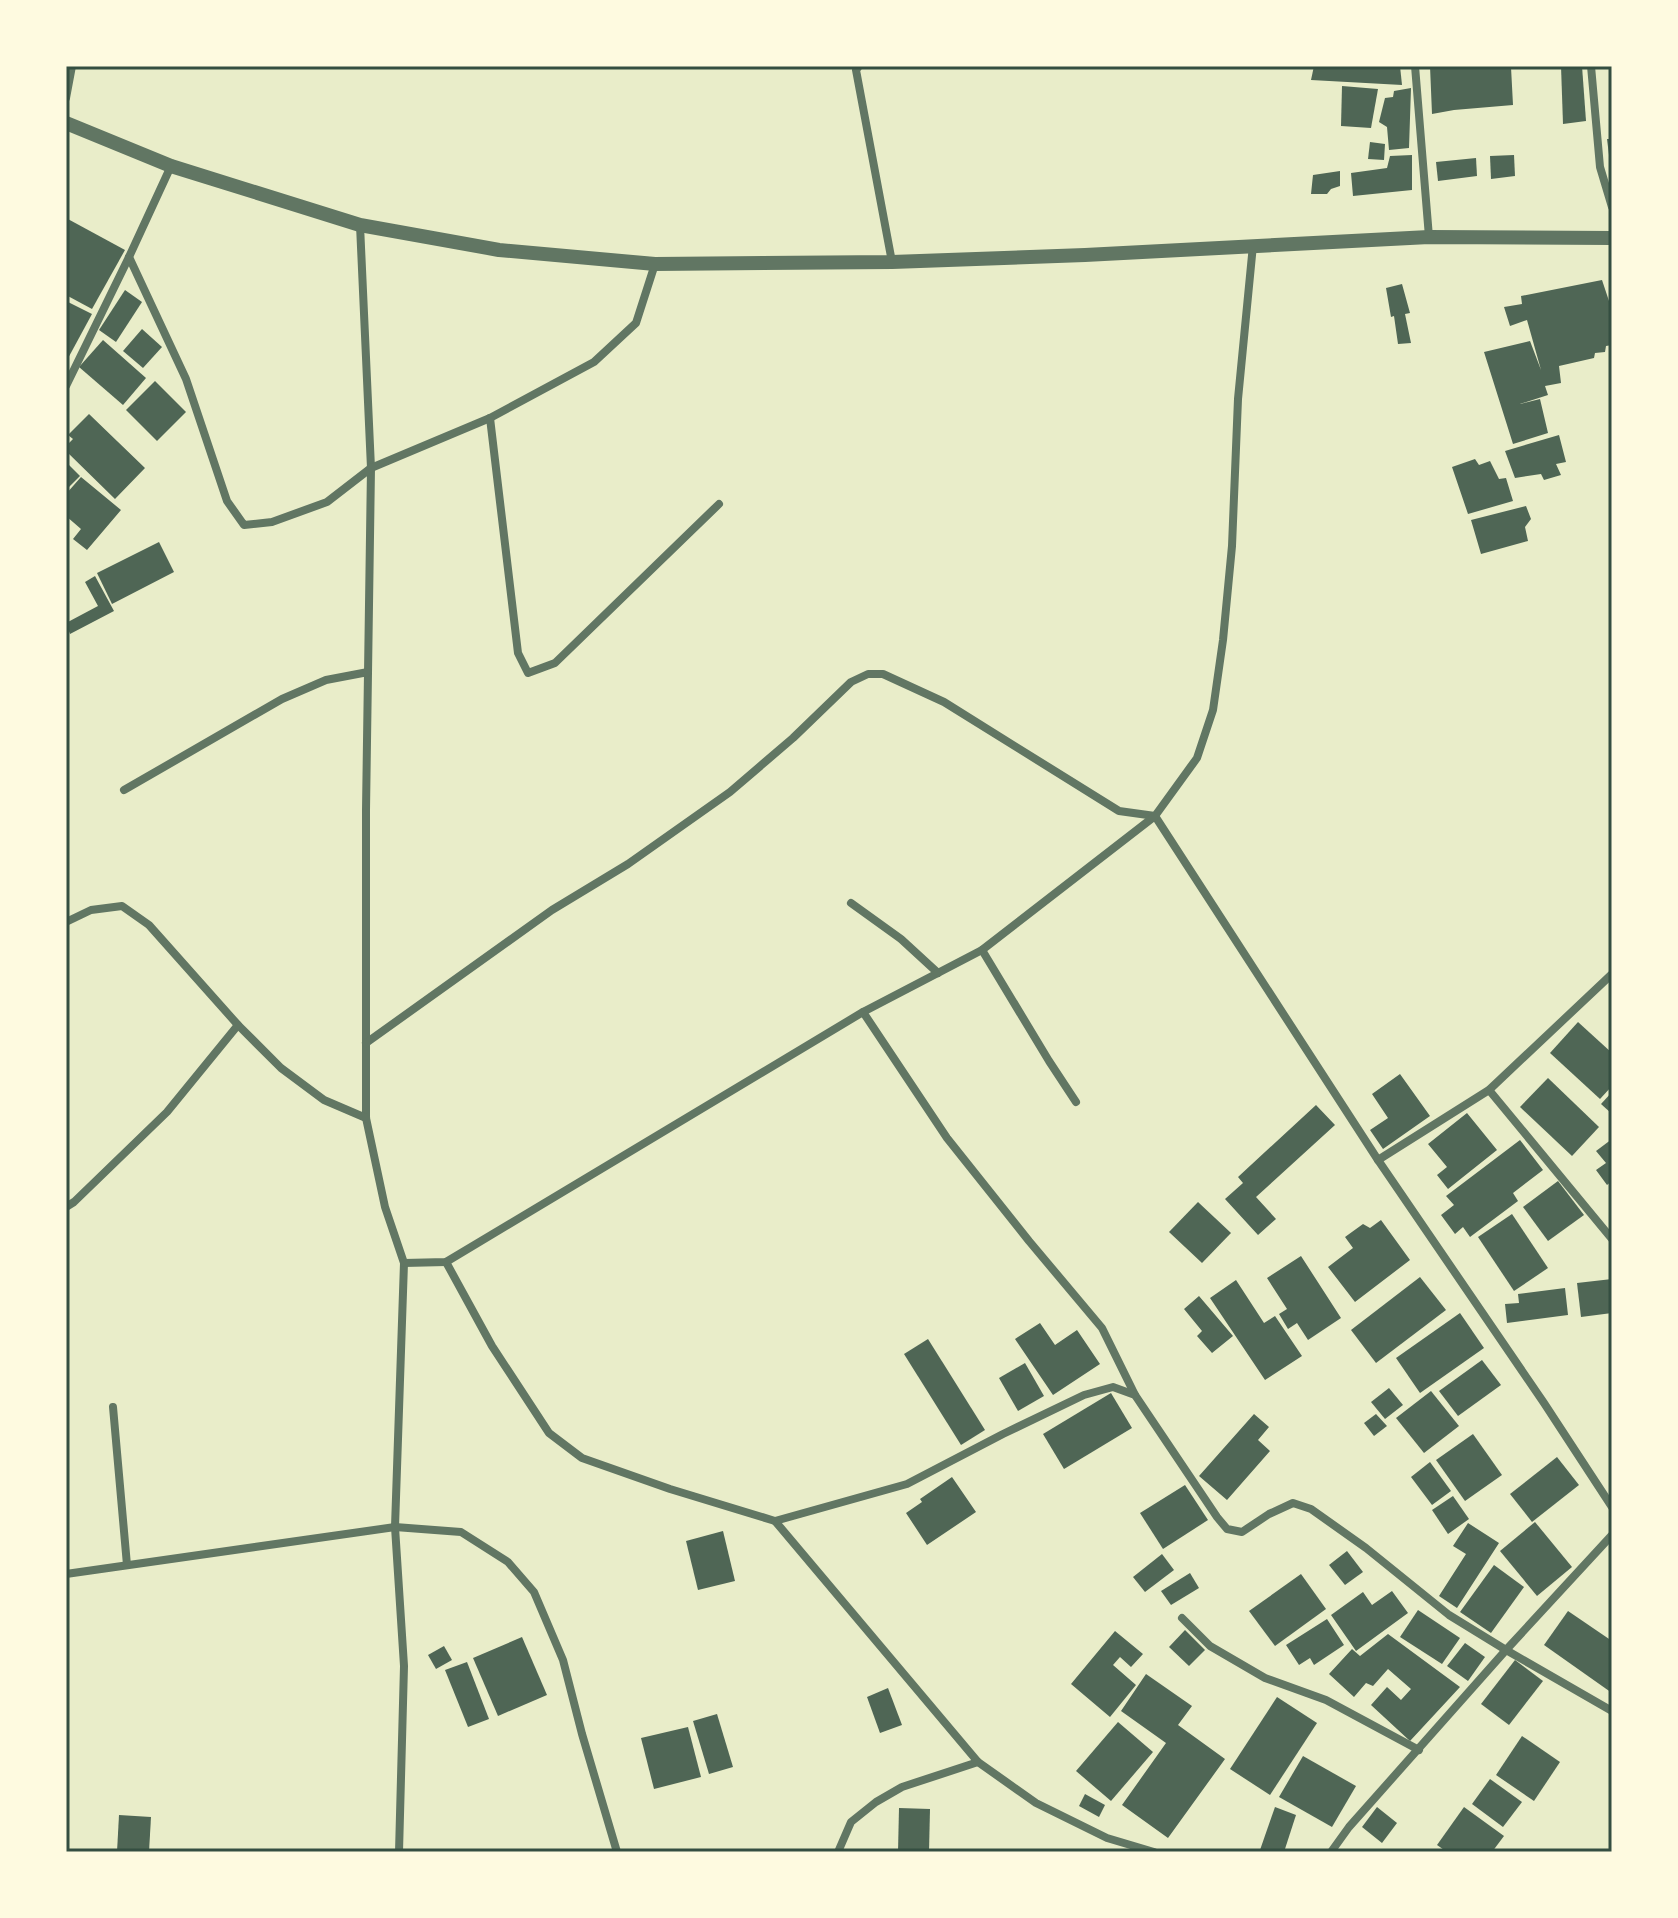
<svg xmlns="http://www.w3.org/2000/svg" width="1678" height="1918" font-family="Poppins,sans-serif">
<rect width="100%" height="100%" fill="#e9edc9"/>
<g fill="#4f6655">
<path d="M1314 66H1400L1402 85 1311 80Z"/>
<path d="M1430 66H1452V68L1511 67 1513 105 1454 110 1432 114Z"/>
<path d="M1561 66H1582L1586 121 1563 124Z"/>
<path d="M1342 86 1378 89 1371 128 1341 126Z"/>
<path d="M1411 88 1409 148 1389 150 1387 127 1379 122 1385 98 1393 97 1394 91Z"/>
<path d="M1607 139H1612V163H1610Z"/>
<path d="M1370 142 1385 144 1384 160 1368 159Z"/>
<path d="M1412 155V190L1353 196 1351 173 1387 168 1390 156Z"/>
<path d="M1514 155 1515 176 1491 179 1490 156Z"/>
<path d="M1476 158 1477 176 1438 181 1436 162Z"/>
<path d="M1340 171V186L1331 189 1327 194H1311L1313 175Z"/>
<path d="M66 218 125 250 92 309 66 295Z"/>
<path d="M1602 280 1612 310V345L1606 346 1605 352 1595 353 1594 358 1559 366 1561 383 1545 386 1548 395 1520 404 1540 399 1548 433 1513 444 1484 352 1530 341 1541 370 1527 320 1510 326 1504 307 1522 304 1521 296Z"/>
<path d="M1402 284 1410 313 1405 314 1411 343 1398 344 1394 316 1391 317 1386 288Z"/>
<path d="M125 290 142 302 116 342 99 330Z"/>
<path d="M68 302 92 314 66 362V306Z"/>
<path d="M142 329 162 347 143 368 123 351Z"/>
<path d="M103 340 146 378 123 405 79 367Z"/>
<path d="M155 381 186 412 157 441 126 410Z"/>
<path d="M89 414 145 468 115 499 66 451V446L73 439 68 435Z"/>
<path d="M1559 435 1566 462 1556 464 1561 475 1544 480 1541 474 1515 478 1505 451Z"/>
<path d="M1475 459 1479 465 1490 461 1499 479 1506 478 1513 501 1468 514 1452 467Z"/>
<path d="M66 462 80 476 66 490Z"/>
<path d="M81 477 121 510 87 550 73 539 81 529 66 516V494Z"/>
<path d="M1526 506 1531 519 1525 527 1528 541 1481 554 1471 520Z"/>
<path d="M159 542 174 572 112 604 97 573Z"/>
<path d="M95 576 114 611 70 634 66 623 98 606 85 582Z"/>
<path d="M1578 1022 1612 1053V1086L1600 1099 1550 1053Z"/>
<path d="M1400 1074 1430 1116 1383 1149 1370 1130 1388 1118 1372 1094Z"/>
<path d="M1548 1078 1599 1127 1572 1156 1520 1107Z"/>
<path d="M1612 1092V1114L1601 1104Z"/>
<path d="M1316 1105 1335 1125 1256 1197 1276 1219 1258 1235 1225 1199 1243 1183 1238 1177Z"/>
<path d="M1467 1113 1497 1150 1448 1189 1437 1175 1447 1167 1428 1144Z"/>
<path d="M1612 1139V1181L1607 1185 1596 1170 1606 1163 1596 1151Z"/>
<path d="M1520 1140 1543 1170 1513 1193 1518 1201 1470 1237 1463 1227 1455 1234 1441 1215 1454 1205 1446 1196Z"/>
<path d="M1558 1181 1584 1215 1548 1241 1523 1207Z"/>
<path d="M1198 1202 1231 1233 1202 1263 1169 1232Z"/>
<path d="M1512 1214 1548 1268 1514 1291 1478 1237Z"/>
<path d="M1381 1220 1410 1260 1355 1302 1328 1267 1353 1248 1345 1237 1363 1224 1370 1228Z"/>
<path d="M1301 1256 1341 1318 1308 1340 1297 1323 1288 1329 1279 1314 1287 1309 1267 1278Z"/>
<path d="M1420 1277 1446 1310 1376 1363 1351 1330Z"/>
<path d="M1612 1279V1313L1581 1317 1577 1283Z"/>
<path d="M1236 1280 1264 1323 1275 1316 1302 1356 1265 1380 1210 1298Z"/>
<path d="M1565 1288 1568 1315 1507 1323 1505 1304 1519 1303 1518 1294Z"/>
<path d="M1199 1296 1233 1336 1212 1353 1197 1336 1202 1331 1184 1309Z"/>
<path d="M1460 1313 1484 1348 1420 1393 1396 1358Z"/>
<path d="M1040 1323 1055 1345 1077 1330 1100 1364 1053 1395 1015 1339Z"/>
<path d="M928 1339 985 1430 961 1445 904 1354Z"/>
<path d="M1482 1360 1501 1385 1458 1416 1439 1391Z"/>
<path d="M1025 1363 1044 1396 1018 1411 999 1378Z"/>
<path d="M1389 1388 1403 1405 1385 1419 1371 1402Z"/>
<path d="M1431 1391 1459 1426 1424 1453 1396 1418Z"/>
<path d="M1111 1393 1132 1428 1064 1469 1043 1434Z"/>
<path d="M1254 1414 1269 1427 1258 1440 1270 1451 1227 1500 1199 1476Z"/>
<path d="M1376 1414 1387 1426 1374 1436 1364 1423Z"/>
<path d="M1473 1434 1502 1475 1465 1501 1436 1460Z"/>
<path d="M1557 1457 1579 1485 1532 1522 1510 1494Z"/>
<path d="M1430 1462 1451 1491 1432 1505 1411 1477Z"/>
<path d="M952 1477 976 1512 927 1545 906 1513 922 1502 920 1499Z"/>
<path d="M1185 1485 1208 1520 1163 1549 1140 1513Z"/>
<path d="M1453 1496 1469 1519 1448 1534 1432 1510Z"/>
<path d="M1535 1522 1572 1567 1537 1596 1500 1551Z"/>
<path d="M1468 1523 1499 1543 1457 1608 1439 1596 1466 1554 1453 1546Z"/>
<path d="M723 1531 735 1581 698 1590 686 1541Z"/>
<path d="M1347 1551 1363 1572 1345 1585 1329 1565Z"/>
<path d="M1162 1554 1174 1570 1145 1592 1133 1577Z"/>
<path d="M1494 1565 1524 1587 1491 1633 1460 1612Z"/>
<path d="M1190 1573 1199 1588 1171 1605 1161 1591Z"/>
<path d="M1301 1574 1326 1609 1275 1646 1249 1611Z"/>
<path d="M1392 1591 1408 1613 1356 1651 1331 1615 1363 1592 1372 1605Z"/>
<path d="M1418 1610 1460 1638 1442 1664 1400 1637Z"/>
<path d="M1568 1611 1612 1641V1693L1544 1645Z"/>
<path d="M1327 1619 1344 1645 1314 1665 1310 1658 1299 1665 1286 1645Z"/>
<path d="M1185 1630 1205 1650 1189 1666 1169 1647Z"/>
<path d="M1115 1631 1143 1654 1131 1667 1120 1657 1113 1665 1136 1685 1110 1717 1071 1684Z"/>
<path d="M1388 1634 1460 1687 1410 1741 1371 1705 1387 1687 1401 1700 1411 1689 1388 1669 1373 1686 1366 1683 1354 1697 1329 1674 1352 1649 1360 1656Z"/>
<path d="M522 1637 547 1695 498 1716 473 1658Z"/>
<path d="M1465 1643 1485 1657 1468 1681 1447 1666Z"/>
<path d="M444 1646 452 1660 436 1669 428 1655Z"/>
<path d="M1515 1660 1543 1681 1509 1725 1481 1704Z"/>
<path d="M467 1662 489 1719 468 1727 445 1670Z"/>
<path d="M1146 1674 1192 1706 1178 1725 1225 1759 1168 1838 1122 1805 1166 1743 1121 1711Z"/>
<path d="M888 1688 902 1725 880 1733 867 1697Z"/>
<path d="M1277 1697 1317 1723 1270 1795 1230 1769Z"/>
<path d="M717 1714 733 1767 709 1774 693 1721Z"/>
<path d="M1118 1722 1153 1752 1111 1801 1076 1771Z"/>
<path d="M688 1727 701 1777 654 1789 641 1738Z"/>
<path d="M1522 1736 1560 1762 1534 1801 1496 1775Z"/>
<path d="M1303 1756 1356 1786 1332 1827 1279 1797Z"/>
<path d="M1490 1779 1522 1802 1503 1827 1472 1804Z"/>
<path d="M1085 1794 1105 1805 1099 1817 1079 1806Z"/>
<path d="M1275 1807 1296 1815 1284 1852H1266L1260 1850Z"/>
<path d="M1377 1807 1397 1823 1382 1843 1362 1827Z"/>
<path d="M1464 1807 1504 1836 1492 1852H1447L1437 1845Z"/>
<path d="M899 1808 930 1809 929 1852H898Z"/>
<path d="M119 1815 151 1817 149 1852H117Z"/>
</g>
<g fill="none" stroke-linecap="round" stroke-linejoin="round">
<g stroke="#617663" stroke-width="8">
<path d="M859 66 856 70 892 262"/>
<path d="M1415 66 1429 237"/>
<path d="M1591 66 1600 167 1612 207"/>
<path d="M66 98 72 66"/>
<path d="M360 225 371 468 366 810V1118L385 1207 404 1263 395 1527 404 1666 399 1852"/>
<path d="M129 257 186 379 227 501 244 525 272 522 327 502 371 468 490 418 594 362 636 323 655 264"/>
<path d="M66 386 129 257 171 166"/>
<path d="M490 418 518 653 528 673 555 663 719 504"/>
<path d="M124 790 282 699 326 680 368 672"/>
<path d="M851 903 901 939 938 973"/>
<path d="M66 922 91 910 122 906 149 925 238 1025 281 1068 324 1100 366 1118"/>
<path d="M982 950 1049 1061 1076 1102"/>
<path d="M863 1012 947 1138 1029 1241 1102 1328 1135 1395"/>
<path d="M366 1043 552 910 628 864 730 792 793 738 851 682 868 674H883L944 702 1119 811 1155 816 1378 1160 1544 1403 1612 1507"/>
<path d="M1489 1090 1612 1239"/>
<path d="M1378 1160 1489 1090 1612 974"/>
<path d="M66 1207 74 1202 167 1112 238 1025"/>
<path d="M446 1262 492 1346 549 1433 582 1458 670 1489 775 1521 978 1762 1036 1803 1107 1838 1154 1852"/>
<path d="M404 1263 446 1262 863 1012 982 950 1155 816 1197 758 1213 710 1223 640 1232 546 1238 399 1253 245"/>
<path d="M113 1407 127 1565"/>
<path d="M775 1521 907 1484 1003 1434 1084 1395 1113 1387 1135 1395 1217 1517 1227 1529 1242 1532 1269 1514 1293 1503 1311 1509 1366 1548 1449 1615 1506 1650 1612 1711"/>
<path d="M66 1574 395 1527 461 1532 508 1562 534 1592 563 1660 582 1734 617 1852"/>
<path d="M1182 1618 1210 1646 1265 1678 1326 1700 1419 1750"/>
<path d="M838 1852 851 1822 876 1802 902 1787 978 1762"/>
<path d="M1331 1852 1349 1827 1506 1650 1612 1535"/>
</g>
<path stroke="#617663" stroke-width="14" d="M66 123 171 166 360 225 499 250 655 264 892 262 1085 255 1429 237 1612 238"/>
</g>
<rect width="1678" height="1918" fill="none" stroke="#fefae0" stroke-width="136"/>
<rect x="68" y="68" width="1542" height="1782" fill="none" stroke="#344e41" stroke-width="3"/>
</svg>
